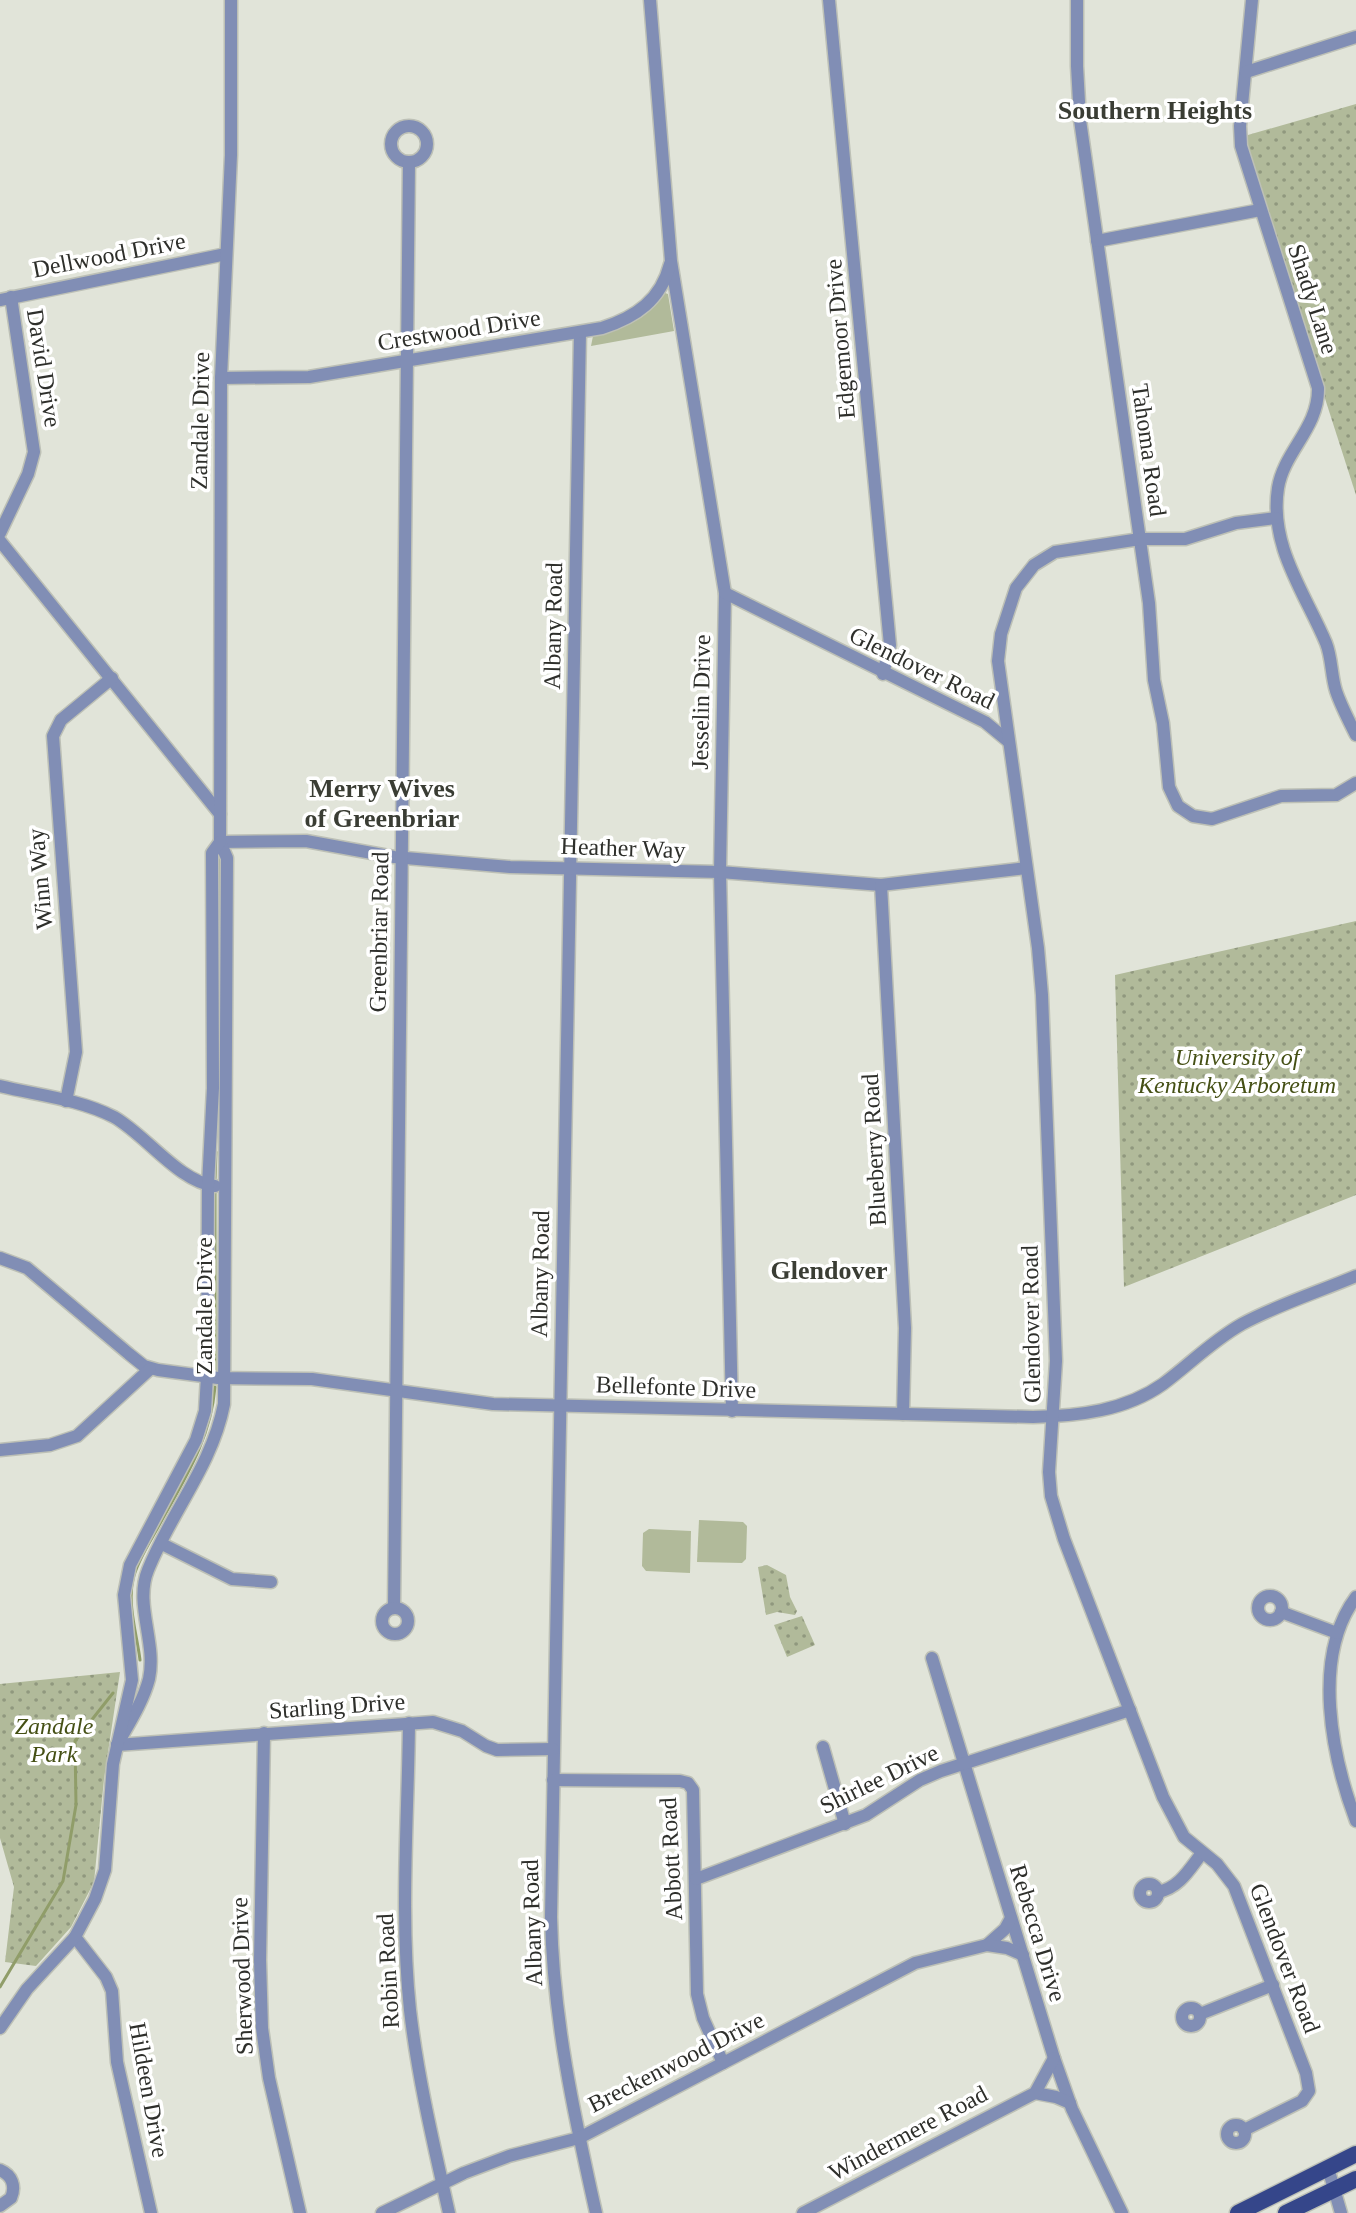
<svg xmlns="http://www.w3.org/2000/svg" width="1356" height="2213" font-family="Georgia,serif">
<defs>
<pattern id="park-dots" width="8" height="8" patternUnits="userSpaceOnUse" patternTransform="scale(2)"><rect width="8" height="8" fill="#b1ba9a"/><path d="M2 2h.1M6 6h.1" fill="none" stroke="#90987e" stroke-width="1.8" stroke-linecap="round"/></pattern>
</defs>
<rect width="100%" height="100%" fill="#e1e4d9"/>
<g fill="#b1ba9a">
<path d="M665 293 668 294 674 331 591 346 593 336C622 330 648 319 665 293Z"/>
<path d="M699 1520 743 1522 747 1526 746 1559 742 1563 697 1562Z"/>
<path d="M649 1529 691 1531 690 1573 646 1571 642 1566 643 1533Z"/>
</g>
<g fill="url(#park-dots)">
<path d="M1356 104V495L1241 137Z"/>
<path d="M1356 921V1195L1124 1287 1115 975Z"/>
<path d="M767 1565 786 1575 790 1597 797 1611 795 1615 777 1612 766 1615 758 1567Z"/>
<path d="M802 1616 815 1645 787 1657 774 1625Z"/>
<path d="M120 1672 104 1779 94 1882 71 1927 36 1966 5 1962 14 1887 0 1838V1684Z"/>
</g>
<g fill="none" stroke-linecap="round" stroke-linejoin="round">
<g stroke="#909d69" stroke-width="3">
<path d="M218 964 219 856"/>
<path d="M215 1179 216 1152"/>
<path d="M215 1193V1370"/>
<path d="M140 1660C137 1635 127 1604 133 1579 137 1562 148 1545 157 1529 183 1481 210 1442 215 1387"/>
<path d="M0 1987 63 1881 76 1805 75 1741 113 1693"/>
</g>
<defs>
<g id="minor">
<path d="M650 0 671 261 725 593 720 872 732 1411"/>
<path d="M829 0 890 645 883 674"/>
<path d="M1077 0V66L1080 120 1149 603 1154 680 1163 723 1169 787 1178 806 1193 816 1212 819 1281 796 1336 795 1356 783"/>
<path d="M1252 0 1240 126 1241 146 1318 388C1319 428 1284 451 1278 488 1269 546 1305 593 1326 643 1332 658 1331 675 1336 691 1341 706 1349 721 1356 735"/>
<path d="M1246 72 1356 37"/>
<circle cx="409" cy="144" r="18"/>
<path d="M1097 241 1260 210"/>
<path d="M0 300 226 254"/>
<path d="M580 332 551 1917C553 2018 574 2115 596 2213"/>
<path d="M221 378 309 377 602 328C636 317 661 300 670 264"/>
<path d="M0 533 28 474 34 452 11 297"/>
<path d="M0 541 220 814"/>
<path d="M725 593 985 722 1008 741"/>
<path d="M220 842 306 841 394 857 510 867 720 872 881 885 1026 868"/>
<path d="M881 885 905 1328 903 1414"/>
<path d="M0 1086C37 1095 79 1099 114 1117 146 1135 179 1182 215 1186"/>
<path d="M66 1101 76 1052 53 736 61 720 112 678"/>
<path d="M0 1258 27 1268 129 1354 144 1366 158 1370 218 1378 312 1379 493 1404 1033 1417C1078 1416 1125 1411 1163 1384 1190 1364 1212 1341 1242 1324 1277 1305 1318 1292 1356 1276"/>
<path d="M0 1450 50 1445 77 1436 150 1369"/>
<path d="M162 1544 232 1579 271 1582"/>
<circle cx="1270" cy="1608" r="12"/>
<path d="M1356 1597C1311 1657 1332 1757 1356 1821"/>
<path d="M394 1608 409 162"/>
<circle cx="395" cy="1621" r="13"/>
<path d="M1281 1612 1337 1633"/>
<path d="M932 1658 1054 2058 1072 2109 1122 2213"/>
<path d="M409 1723C408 1818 400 1915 410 2010 418 2079 434 2146 449 2213"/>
<path d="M264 1733 260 1960 262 2028 269 2078 300 2213"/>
<path d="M117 1745C128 1725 143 1702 149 1679 157 1643 134 1604 148 1570 171 1512 212 1466 224 1404L227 858 220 842 221 378 231 155V0"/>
<path d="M117 1745 433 1722 462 1731 486 1746 497 1750 553 1749"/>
<path d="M823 1747 845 1824"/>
<path d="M553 1780 680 1781 688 1783 693 1790 697 1994 703 2018 723 2063"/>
<path d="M696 1879 866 1815 920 1780 941 1771 1130 1710"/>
<circle cx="1149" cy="1893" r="9"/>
<path d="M1158 1892C1179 1888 1189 1870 1202 1853"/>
<path d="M75 1937 106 1977 112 1991 117 2062 151 2213"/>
<path d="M987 1945 1005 1929 1011 1918"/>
<circle cx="1191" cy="2017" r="9"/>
<path d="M1200 2014 1273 1985"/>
<path d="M0 2028 27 1989 75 1937 95 1899 105 1870 113 1764 132 1680 124 1595 130 1565 196 1440 205 1411 207 1376 208 1185 213 1088 212 853 220 842"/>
<path d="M1035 2093 1056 2097 1070 2103"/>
<circle cx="1236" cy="2134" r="9"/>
<path d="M1244 2130 1302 2101 1309 2091 1306 2073 1234 1886 1217 1864 1184 1837 1163 1797 1064 1539 1051 1496 1049 1472 1056 1361 1042 995 1038 948 998 661 1001 634 1016 588 1034 565 1055 552 1140 539H1185L1236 523 1276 518"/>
<path d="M1328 2168 1341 2213"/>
<path d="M0 2170C12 2175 16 2186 11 2198L0 2206"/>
<path d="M382 2213 464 2173 509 2156 579 2138 915 1963 987 1945 1007 1948 1023 1955"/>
<path d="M803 2213 1035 2093 1054 2058"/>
</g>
<g id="major">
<path d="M1238 2213 1356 2154"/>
<path d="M1286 2213 1356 2179"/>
</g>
</defs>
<use href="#minor" stroke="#bdc0b6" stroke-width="15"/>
<use href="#major" stroke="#bdc0b6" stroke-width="19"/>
<use href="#minor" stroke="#818eb5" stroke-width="12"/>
<use href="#major" stroke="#35468a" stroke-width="16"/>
</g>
<g text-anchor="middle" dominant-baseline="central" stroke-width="7" stroke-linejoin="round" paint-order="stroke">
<g font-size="24" fill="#2e2f2b" stroke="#fff">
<text transform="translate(109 255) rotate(-11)">Dellwood Drive</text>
<text transform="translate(1313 299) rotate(72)">Shady Lane</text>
<text transform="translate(459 330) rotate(-9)">Crestwood Drive</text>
<text transform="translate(840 339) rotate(-95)">Edgemoor Drive</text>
<text transform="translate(44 368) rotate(81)">David Drive</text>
<text transform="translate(200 421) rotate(-89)">Zandale Drive</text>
<text transform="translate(1149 450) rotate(82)">Tahoma Road</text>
<text transform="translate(553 626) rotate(-89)">Albany Road</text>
<text transform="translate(922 668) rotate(26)">Glendover Road</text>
<text transform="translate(701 702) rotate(-89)">Jesselin Drive</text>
<text transform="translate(623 848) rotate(2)">Heather Way</text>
<text transform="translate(40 879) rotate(-95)">Winn Way</text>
<text transform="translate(379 932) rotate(-89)">Greenbriar Road</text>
<text transform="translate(874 1150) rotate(-93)">Blueberry Road</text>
<text transform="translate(540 1274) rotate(-89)">Albany Road</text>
<text transform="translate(204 1306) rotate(-90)">Zandale Drive</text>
<text transform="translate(1031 1324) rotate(-91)">Glendover Road</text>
<text transform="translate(676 1387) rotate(2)">Bellefonte Drive</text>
<text transform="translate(337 1706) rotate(-4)">Starling Drive</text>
<text transform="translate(879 1779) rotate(-26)">Shirlee Drive</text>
<text transform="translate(671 1859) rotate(-93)">Abbott Road</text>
<text transform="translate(532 1923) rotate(-92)">Albany Road</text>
<text transform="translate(1038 1933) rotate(73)">Rebecca Drive</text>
<text transform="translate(1285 1958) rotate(69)">Glendover Road</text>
<text transform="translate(388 1971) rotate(-93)">Robin Road</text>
<text transform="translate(242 1976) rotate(-92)">Sherwood Drive</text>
<text transform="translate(676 2062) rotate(-27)">Breckenwood Drive</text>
<text transform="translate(149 2090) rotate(80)">Hildeen Drive</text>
<text transform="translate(908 2133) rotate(-28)">Windermere Road</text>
</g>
<g font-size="24" font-style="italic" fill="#455015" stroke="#fff">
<text x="1237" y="1057">University of<tspan x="1237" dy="28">Kentucky Arboretum</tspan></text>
<text x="54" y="1726">Zandale<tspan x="54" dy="28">Park</tspan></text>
</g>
<g font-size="26" font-weight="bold" fill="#3a3d34" stroke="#fff">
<text x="1155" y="110">Southern Heights</text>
<text x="382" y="788">Merry Wives<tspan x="382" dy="30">of Greenbriar</tspan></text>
<text x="829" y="1270">Glendover</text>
</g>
</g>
</svg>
